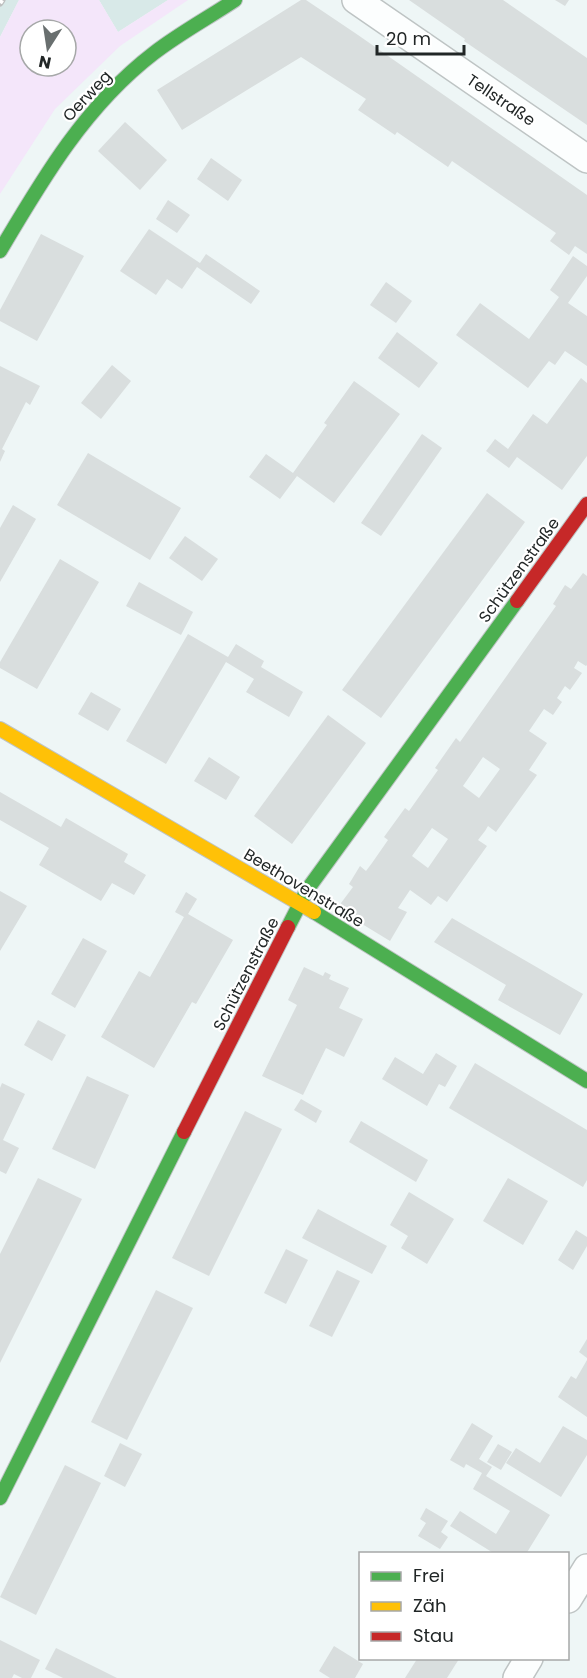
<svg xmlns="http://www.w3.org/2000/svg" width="587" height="1678" font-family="Poppins,sans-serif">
<rect width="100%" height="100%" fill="#eef6f6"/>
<g fill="#d8e9e8">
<path d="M0 0H19L0 37Z"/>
<path d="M99 0H168L118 32Z"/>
</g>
<path fill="#f4e6fa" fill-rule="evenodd" d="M19 0H99L118 32 168 0H188L120 46 55 109 0 194V37ZM30 30H66V66H30Z"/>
<g fill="#d9dede" fill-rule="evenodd">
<path d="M301 0H306L358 35 587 195V254L575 246 569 255 550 241 556 233 452 161 448 167 397 132 395 135 358 110 366 99 301 57 182 130 157 90Z"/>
<path d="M409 0H503L587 58V125L464 41 465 39Z"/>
<path d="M555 0H569L565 6Z"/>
<path d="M125 122 167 160 140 190 98 151Z"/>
<path d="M211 158 242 180 228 201 197 179Z"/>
<path d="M168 200 190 215 177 233 156 219Z"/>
<path d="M149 229 200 263 206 254 260 291 251 304 197 267 182 289 167 279 156 295 120 271Z"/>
<path d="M41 234 84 256 37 341 0 321V310Z"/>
<path d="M573 256 587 266V276L568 303 587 316V366L565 351 555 365 549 361 528 388 456 335 480 303 529 339 559 297 550 290Z"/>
<path d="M386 282 412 301 396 323 370 305Z"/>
<path d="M397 332 438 363 419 388 378 358Z"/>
<path d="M112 365 131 381 101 419 81 403Z"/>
<path d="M0 366 40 386 30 405 26 402 2 449 5 451 0 462Z"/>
<path d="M581 378 587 383V456L562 490 517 457 509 468 486 451 495 439 508 449 533 414 547 424Z"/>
<path d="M354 381 400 414 334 503 297 476 280 499 249 477 266 454 293 473 327 425 324 423Z"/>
<path d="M422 434 442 448 381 536 361 523Z"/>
<path d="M88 453 181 508 150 560 57 505Z"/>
<path d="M487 493 525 522 381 718 342 690Z"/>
<path d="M13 505 36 519 0 582V528Z"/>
<path d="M185 536 218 559 202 581 169 558Z"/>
<path d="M60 559 99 582 37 689 0 668V662Z"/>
<path d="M583 573 587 576V665L586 666 578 661 574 668 582 673 570 690 565 686 557 698 562 702 553 715 544 709 529 731 547 743 529 770 537 775 496 832 488 826 485 831 478 840 487 846 447 902 438 896 431 905 410 890 398 908 407 912 390 941 344 913 341 903 353 887 349 884 360 866 366 871 372 863 388 840 384 837 405 808 409 811 438 770 435 768 456 738 460 742 556 606 553 604 565 585 571 589ZM483 757 500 769 479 798 463 786ZM432 828 448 839 428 868 412 856Z"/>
<path d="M139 582 193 612 181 635 126 606Z"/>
<path d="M188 634 228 657 236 644 264 661 261 667 303 692 289 717 246 692 254 679 226 662 166 764 126 741Z"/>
<path d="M91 692 121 709 108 731 78 714Z"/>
<path d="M328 715 366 743 292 844 254 816Z"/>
<path d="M209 757 240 777 226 800 194 781Z"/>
<path d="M0 792 61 827 66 818 128 854 124 862 146 875 134 895 112 883 101 901 39 865 49 848 0 820Z"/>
<path d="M0 891 27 906 0 951Z"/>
<path d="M186 892 197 899 188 914 233 940 196 1004 192 1002 154 1068 101 1037 139 971 150 977 184 917 175 912Z"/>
<path d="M452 918 583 994 560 1035 498 1000 506 985 434 942Z"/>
<path d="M83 938 107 951 75 1008 51 994Z"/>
<path d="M304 967 323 976 325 972 331 975 329 979 349 988 339 1008 363 1019 344 1057 326 1048 303 1095 262 1076 297 1005 288 1000Z"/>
<path d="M38 1020 66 1035 52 1061 24 1045Z"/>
<path d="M436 1053 457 1066 445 1087 439 1084 427 1106 382 1079 395 1057 423 1074Z"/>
<path d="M475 1063 587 1130V1180L583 1187 449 1108Z"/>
<path d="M87 1076 129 1095 95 1169 52 1149Z"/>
<path d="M2 1083 25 1094 3 1140 19 1148 6 1174 0 1171V1088Z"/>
<path d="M301 1099 322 1111 316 1123 294 1110Z"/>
<path d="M245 1111 282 1129 209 1276 172 1258Z"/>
<path d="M361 1121 428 1160 416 1182 349 1142Z"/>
<path d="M38 1178 82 1199 0 1363V1254Z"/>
<path d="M508 1178 548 1201 523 1245 483 1221Z"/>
<path d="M409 1192 454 1219 427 1264 401 1248 408 1236 390 1225Z"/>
<path d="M318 1209 387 1246 372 1274 302 1238Z"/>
<path d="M576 1230 587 1237V1246L573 1270 558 1260Z"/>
<path d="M286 1249 308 1260 286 1304 264 1293Z"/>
<path d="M337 1270 360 1281 332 1337 309 1326Z"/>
<path d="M156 1290 193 1308 127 1440 91 1422Z"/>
<path d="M587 1339V1358L579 1352Z"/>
<path d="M587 1360V1417L558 1397 571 1376 576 1379Z"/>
<path d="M472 1423 493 1436 479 1459 492 1467 486 1476 550 1515 526 1554H495L450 1526 460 1511 496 1534 510 1511 473 1489 482 1473 466 1464 464 1468 450 1460Z"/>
<path d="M563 1426 587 1440V1455L561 1497 506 1463 516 1448 540 1463Z"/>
<path d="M120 1443 142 1454 125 1487 104 1476Z"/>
<path d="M498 1444 512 1452 501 1470 487 1462Z"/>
<path d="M65 1465 101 1483 36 1615 0 1597Z"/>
<path d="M426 1508 448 1521 441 1532 448 1537 440 1549 418 1536 426 1523 420 1519Z"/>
<path d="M0 1640 40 1660 31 1678H22L14 1674 12 1678H0Z"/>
<path d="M334 1646 363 1664 355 1678H330L319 1671Z"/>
<path d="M56 1648 97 1668 117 1678H63L45 1669Z"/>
<path d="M417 1659H459L447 1678H405Z"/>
</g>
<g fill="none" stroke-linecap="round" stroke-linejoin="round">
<defs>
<g id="street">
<path d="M356 0 587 159"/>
<path d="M568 1599 587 1568"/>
<path d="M517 1678 529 1658"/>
</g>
<g id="fast">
<path d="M0 251C43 178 86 105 154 53 180 33 208 18 235 0"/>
<path d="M314 912 587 1081"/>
<path d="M288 927 307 890 517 601"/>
<path d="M0 1498 184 1132"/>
</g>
<path id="slow" d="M0 729 314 912"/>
<g id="jam">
<path d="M517 601 587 504"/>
<path d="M184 1132 288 927"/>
</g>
</defs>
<use href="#street" stroke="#bec4c4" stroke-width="30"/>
<use href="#fast" stroke="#bec4c4" stroke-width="16"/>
<use href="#slow" stroke="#bec4c4" stroke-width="16"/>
<use href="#jam" stroke="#bec4c4" stroke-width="16"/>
<use href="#street" stroke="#fcfefe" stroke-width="27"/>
<use href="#fast" stroke="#4caf50" stroke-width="14"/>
<use href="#slow" stroke="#ffc107" stroke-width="14"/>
<use href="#jam" stroke="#c62828" stroke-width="14"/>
<defs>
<path id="rail" d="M0 3 2 0"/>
</defs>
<use href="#rail" stroke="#bec0c0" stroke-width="7"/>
<use href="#rail" stroke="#fff" stroke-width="4.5" stroke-dasharray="14" stroke-linecap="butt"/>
</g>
<g text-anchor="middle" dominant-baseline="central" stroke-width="4.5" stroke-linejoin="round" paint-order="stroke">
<g font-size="16" fill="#212626" stroke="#fff">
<text transform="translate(87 96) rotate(-47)">Oerweg</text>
<text transform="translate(501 100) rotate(34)">Tellstraße</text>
<text transform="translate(519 570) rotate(-54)">Schützenstraße</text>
<text transform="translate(304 888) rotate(31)">Beethovenstraße</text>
<text transform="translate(246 974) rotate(-63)">Schützenstraße</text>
</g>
</g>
<rect x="359" y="1552" width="210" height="108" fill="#ffffff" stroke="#a6a8a8" stroke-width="1.5"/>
<rect x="371" y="1572" width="30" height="9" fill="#4caf50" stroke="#a6a8a8" stroke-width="1.5"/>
<text x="413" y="1582" font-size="18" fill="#212626">Frei</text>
<rect x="371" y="1602" width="30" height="9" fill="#ffc107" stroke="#a6a8a8" stroke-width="1.5"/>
<text x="413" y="1612" font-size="18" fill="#212626">Zäh</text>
<rect x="371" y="1632" width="30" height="9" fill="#c62828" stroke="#a6a8a8" stroke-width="1.5"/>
<text x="413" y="1642" font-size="18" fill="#212626">Stau</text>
<g transform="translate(48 48) rotate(192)"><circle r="28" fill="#ffffff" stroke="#a6a8a8" stroke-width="1.5"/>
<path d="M0-4.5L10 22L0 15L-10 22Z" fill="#696f6f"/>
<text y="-9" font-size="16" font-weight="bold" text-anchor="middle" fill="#212626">N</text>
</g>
<path d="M377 45v9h87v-9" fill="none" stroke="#212626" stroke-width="3"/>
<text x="386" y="45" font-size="18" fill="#212626" stroke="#ffffff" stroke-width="4.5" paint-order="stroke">20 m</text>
</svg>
